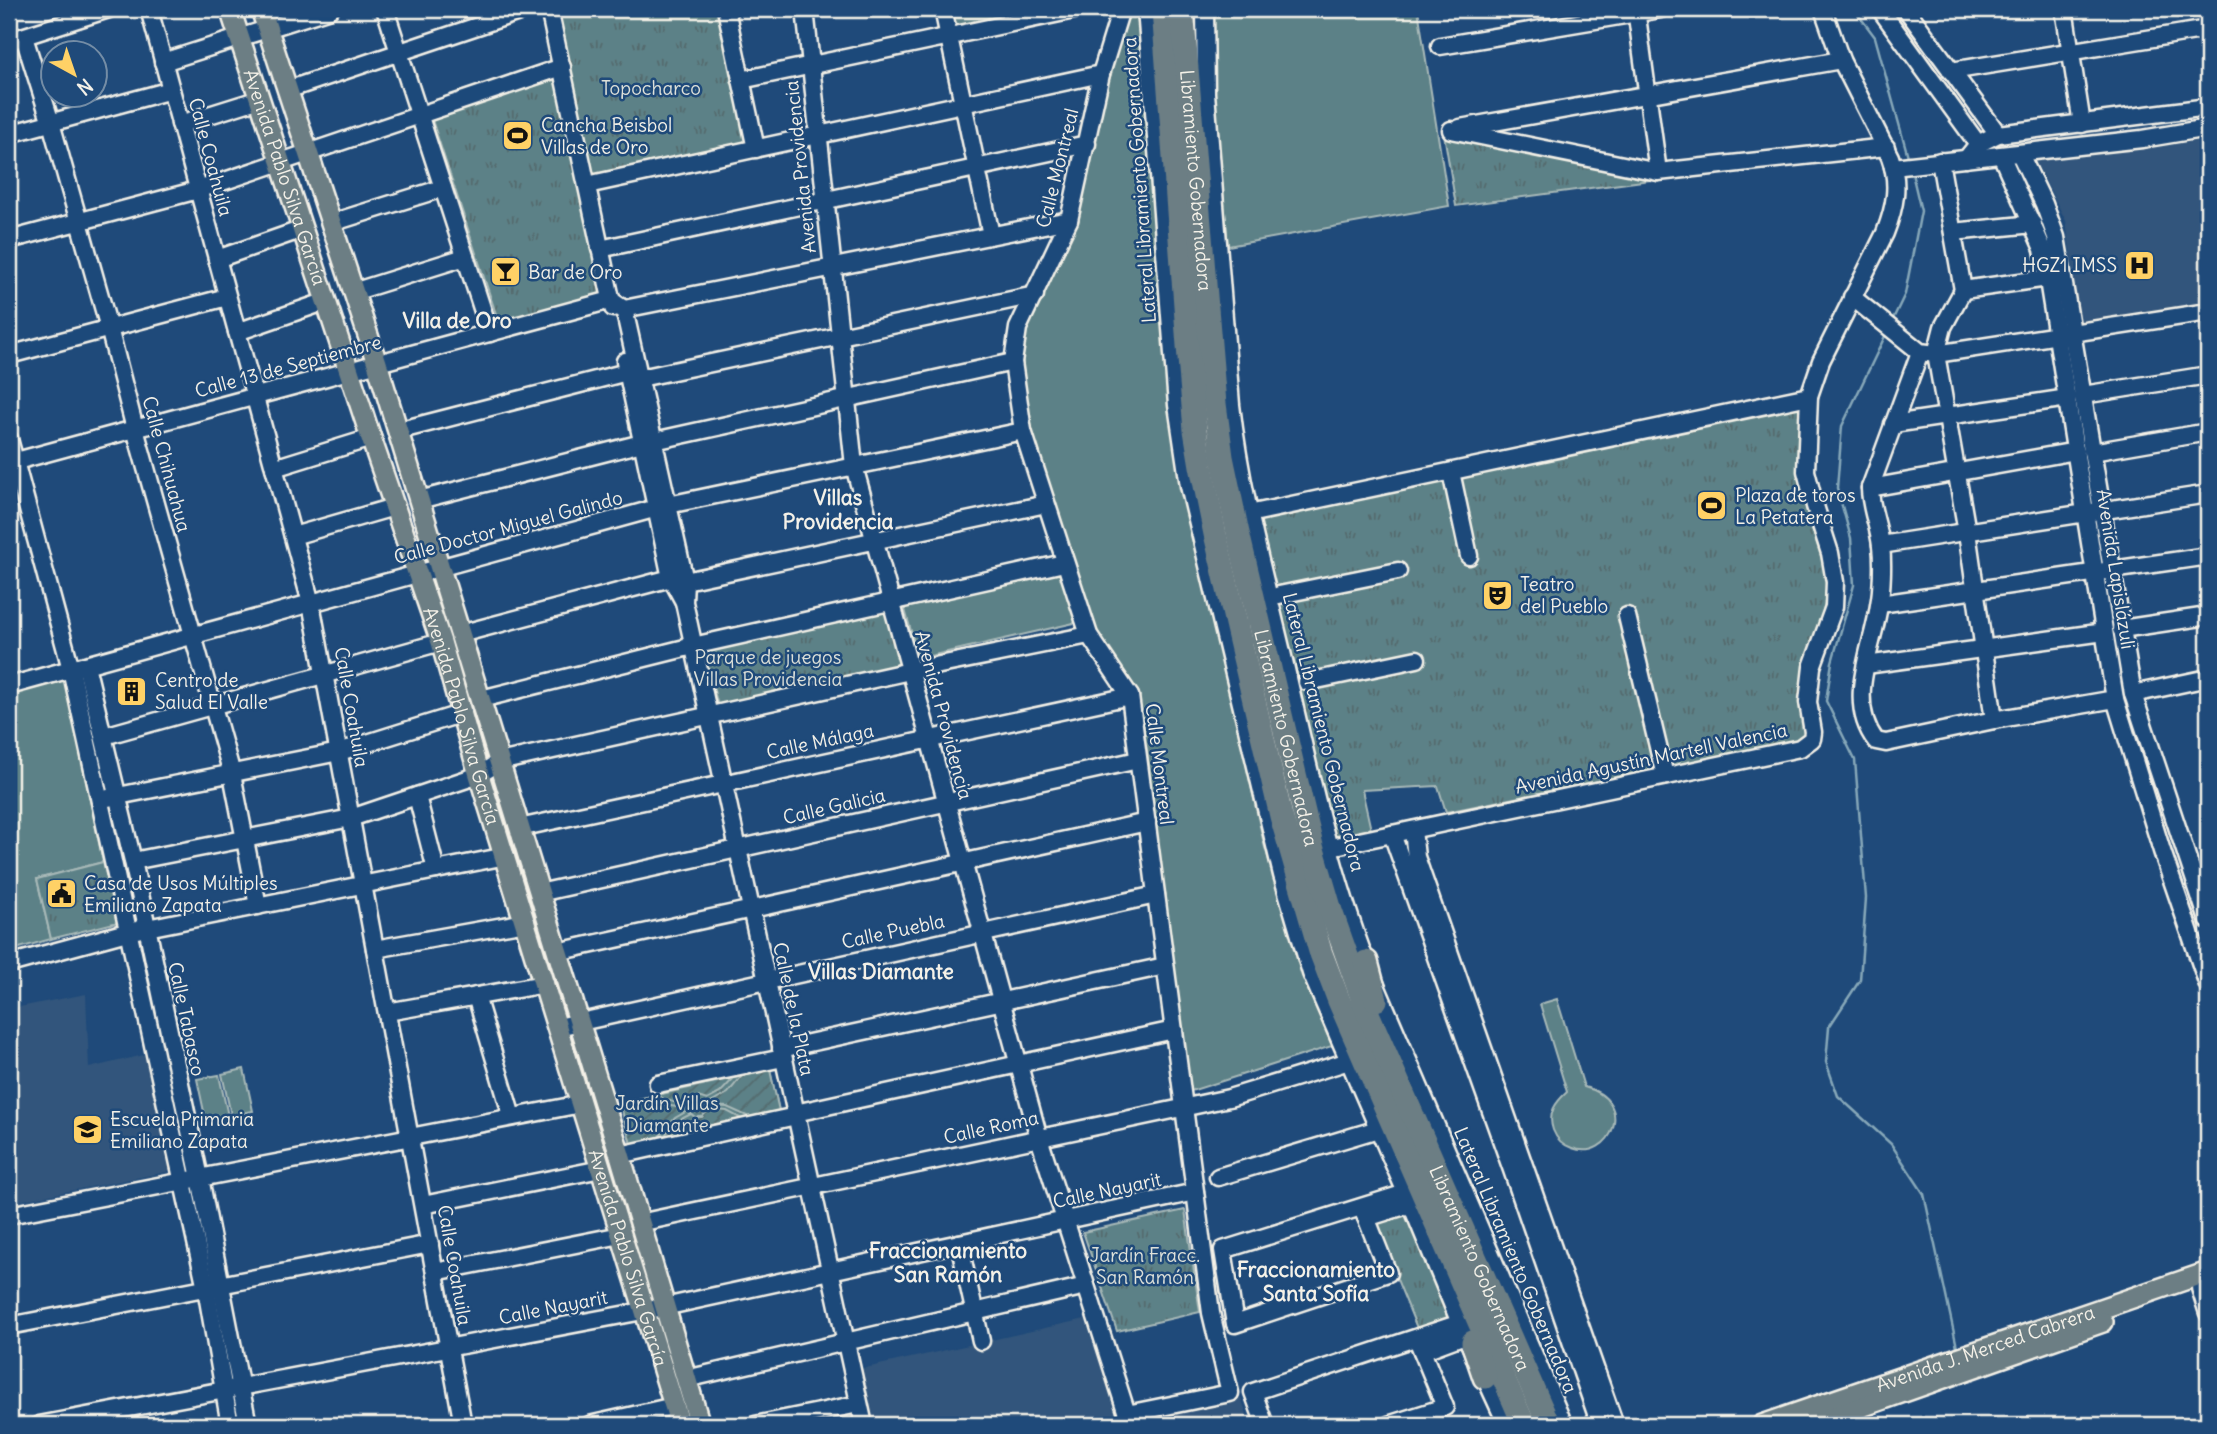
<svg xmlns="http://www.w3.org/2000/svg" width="2217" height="1434" font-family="Delius,sans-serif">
<defs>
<pattern id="park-tufts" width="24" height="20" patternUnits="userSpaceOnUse" patternTransform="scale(1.75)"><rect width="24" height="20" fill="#5c8187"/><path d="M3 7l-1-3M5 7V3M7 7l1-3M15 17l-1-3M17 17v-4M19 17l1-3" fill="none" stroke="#546a6d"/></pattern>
<pattern id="garden-furrows" width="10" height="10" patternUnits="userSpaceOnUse" patternTransform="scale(1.75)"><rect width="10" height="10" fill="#5c8187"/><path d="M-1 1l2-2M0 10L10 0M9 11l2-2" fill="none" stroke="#546a6d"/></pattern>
</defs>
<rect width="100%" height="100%" fill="#1f4a7a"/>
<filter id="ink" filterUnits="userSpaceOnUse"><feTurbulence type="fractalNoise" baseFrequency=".0143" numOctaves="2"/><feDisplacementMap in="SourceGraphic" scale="14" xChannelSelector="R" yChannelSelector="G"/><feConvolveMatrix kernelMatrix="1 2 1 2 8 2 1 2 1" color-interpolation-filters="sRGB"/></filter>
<g filter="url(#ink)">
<g fill="#31557b">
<path d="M2208 136V308L2080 329 2066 221 2034 159Z"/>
<path d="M86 994 89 1068 148 1054 174 1163 167 1172 9 1203V1009Z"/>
<path d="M1085 1319 1121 1425 1241 1398 1251 1425H874L861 1369Z"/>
</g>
<g fill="#5c8187" stroke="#a8b9b8" stroke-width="2">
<path d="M952 9H1031L955 26Z"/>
<path d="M1125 9H1141L1176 450 1264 844 1304 977 1332 1046 1188 1092 1148 759 1138 696 1095 632 1029 427 1020 356 1024 330 1075 220Z"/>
<path d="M1212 9H1418L1449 206 1228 246 1214 91Z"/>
<path d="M1059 571 1062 573 1076 620 1074 623 921 658 918 656 904 606Z"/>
<path d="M64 676 103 862 37 879 51 939 9 951V692Z"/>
<path d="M1557 999 1584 1087C1638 1100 1611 1163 1572 1148 1563 1145 1556 1138 1553 1130 1547 1113 1556 1102 1567 1092L1540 1004Z"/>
<path d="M244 1069 253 1111 231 1115 222 1074Z"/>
<path d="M219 1075 228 1116 206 1121 197 1079Z"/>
</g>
<g fill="url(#park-tufts)" stroke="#a8b9b8" stroke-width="2">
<path d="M553 9H723L753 147 591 183Z"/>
<path d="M557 76 603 293 499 323 431 117Z"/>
<path d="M1444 134 1650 180 1456 206Z"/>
<path d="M1801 402C1801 438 1798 473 1806 508 1812 535 1825 558 1826 586 1827 615 1812 635 1805 662 1799 684 1801 709 1806 731L1800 740 1446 812 1438 786 1362 790 1371 830 1333 838 1257 517Z"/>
<path d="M885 610 902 668 719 710 704 652Z"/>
<path d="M103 862 118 922 51 939 37 879Z"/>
<path d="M770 1070 779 1111 631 1144 620 1103Z"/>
<path d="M1185 1210 1200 1312 1117 1331 1083 1232Z"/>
<path d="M1406 1210 1454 1322 1419 1333 1373 1221Z"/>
</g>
<g fill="url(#garden-furrows)" stroke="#a8b9b8" stroke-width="2">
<path d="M770 1070 779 1111 749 1117 727 1107 709 1106V1104L728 1093 742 1076Z"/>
<path d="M734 1078 720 1093 707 1100 698 1097 692 1100 689 1104C677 1104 667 1101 657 1095Z"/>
<path d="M651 1096 665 1105 689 1109V1110L675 1118 658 1138 631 1144 620 1103Z"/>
<path d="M709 1109 727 1111 742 1119 663 1137C671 1127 679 1119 691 1114L695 1117H702Z"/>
</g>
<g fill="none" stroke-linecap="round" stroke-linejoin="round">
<g stroke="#87a8b9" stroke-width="2.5">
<path d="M1854 9 1875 37 1909 160"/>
<path d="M1892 321 1905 294 1921 211 1911 169"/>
<path d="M1886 334 1842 426 1837 488 1851 538 1854 585 1832 662 1826 701 1855 760 1866 898 1860 980 1829 1027 1826 1062 1838 1096 1891 1144 1924 1194 1957 1347"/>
</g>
<defs>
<g id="minor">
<path d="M149 9 311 603 463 1425"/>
<path d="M385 9 490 333"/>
<path d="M549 9 613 308"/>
<path d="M726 9 756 149"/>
<path d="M805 9 854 466 1039 1138 1127 1414 1230 1393 1211 1313 1130 696 1089 635 1023 431 1013 362 1018 328 1069 220 1101 74 1121 9"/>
<path d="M943 9 991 235"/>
<path d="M1146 9 1177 405 1189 486 1282 875 1311 973 1411 1204 1460 1323 1507 1425"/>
<path d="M1205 9 1206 93 1231 405C1241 493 1265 579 1285 665 1308 765 1329 866 1366 962L1564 1425"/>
<path d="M1636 9 1658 172"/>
<path d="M1880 9 1978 144"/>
<path d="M1906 9 1998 134"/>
<path d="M2064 9 2082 124"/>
<path d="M24 37 51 123 109 328 135 429 232 774 258 906"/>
<path d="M9 41 109 9"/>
<path d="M1440 46 1661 9"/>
<path d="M163 62 330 9"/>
<path d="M1951 71 2208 29"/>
<path d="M741 80 1079 9"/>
<path d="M287 90 528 9"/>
<path d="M180 124 260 99"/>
<path d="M1460 128 1841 60"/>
<path d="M1451 130 1658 172 1886 147"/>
<path d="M9 134 171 90"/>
<path d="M2020 154 2044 204 2056 237 2133 694 2208 920"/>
<path d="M2001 155 2043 249 2115 699 2162 851 2208 985"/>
<path d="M1966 159 1978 144 1998 134 2208 107"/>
<path d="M1940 161 1963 290 1943 327 1936 354 1967 532 1994 720"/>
<path d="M1893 167 2142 139 2208 128"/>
<path d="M587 185 1101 74"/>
<path d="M331 223 443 188"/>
<path d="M1953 232 2033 224"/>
<path d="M9 240 198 190 562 67"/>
<path d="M600 249 1087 144"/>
<path d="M217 259 303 229"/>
<path d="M1963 290 2048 278"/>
<path d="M353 292 465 257"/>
<path d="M1852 297 1920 352 1936 354 2208 312"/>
<path d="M624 309 685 581 684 602 864 1425"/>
<path d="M237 332 327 301"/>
<path d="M1920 352 1870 488C1870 508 1879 526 1881 546 1883 562 1882 589 1879 605 1873 649 1845 701 1876 741L1886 743 1994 720 2115 699"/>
<path d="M9 355 227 297"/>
<path d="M625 361 671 578 683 600"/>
<path d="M640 378 1035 295"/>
<path d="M2083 395 2208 375"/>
<path d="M1893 424 2068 398"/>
<path d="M397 431 627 372"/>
<path d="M9 439 71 669 206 1288 230 1425"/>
<path d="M654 441 1013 362"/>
<path d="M2092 452 2208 432"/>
<path d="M9 463 611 300 624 309 1069 220"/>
<path d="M274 468 371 438"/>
<path d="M1451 472 1469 556"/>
<path d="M1870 488 2076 451"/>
<path d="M419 500 642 443"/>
<path d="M1239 516 1809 396"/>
<path d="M293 536 394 507"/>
<path d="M1881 545 2208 494"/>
<path d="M1279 595 1398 571"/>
<path d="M1880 604 2208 556"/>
<path d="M1627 616 1665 776"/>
<path d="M2121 629 2208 616"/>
<path d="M460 634 671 578 685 581 1046 504"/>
<path d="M86 665 133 861 200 1178 248 1425"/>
<path d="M1866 665 2104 632"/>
<path d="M1307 682 1417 659"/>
<path d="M9 686 668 505 1023 431"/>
<path d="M2133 694 2208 678"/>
<path d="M481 699 693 646 1064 563"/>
<path d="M104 736 441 642"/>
<path d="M417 796 436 870"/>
<path d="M108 798 339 752 463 713"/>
<path d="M519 828 1130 696"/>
<path d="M1413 830 1416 857 1615 1425"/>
<path d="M1392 834 1512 1170 1600 1425"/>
<path d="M1321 849 1800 748 1812 739 1813 732 1808 702 1812 667 1834 607 1835 582 1830 553 1815 506 1806 471 1809 396 1821 361 1885 233C1895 207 1900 184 1890 157L1841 60 1823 9"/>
<path d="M133 861 351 818 479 775 499 762 910 671 1089 635"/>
<path d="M539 893 1138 760"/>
<path d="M375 949 526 922"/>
<path d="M557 952 1147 822"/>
<path d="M9 964 127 932 506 856"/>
<path d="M476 996 512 1117"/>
<path d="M387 1012 545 984"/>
<path d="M558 1027 1156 895"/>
<path d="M781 1049 1165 966"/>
<path d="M658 1084 783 1058"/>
<path d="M795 1113 1174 1030"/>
<path d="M620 1155 796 1116"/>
<path d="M1218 1177 1378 1129"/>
<path d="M423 1205 601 1169"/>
<path d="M1362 1207 1388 1273 1235 1324 1223 1250 1406 1193"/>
<path d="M9 1215 581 1104"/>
<path d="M1366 1218 1411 1204"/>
<path d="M639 1223 1229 1098 1349 1061"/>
<path d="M959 1243 981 1341"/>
<path d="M435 1272 621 1235"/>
<path d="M2200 1288 2208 1313"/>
<path d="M9 1326 430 1244"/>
<path d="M1422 1351 1465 1335"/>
<path d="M686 1379 1086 1286"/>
<path d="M39 1425 664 1307 1195 1192"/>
<path d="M589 1425 674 1406"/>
<path d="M755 1425 859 1404"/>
<path d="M1265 1425 1253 1392 1460 1323"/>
<path d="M1388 1425 1445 1407 1417 1339"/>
</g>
<g id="major">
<path id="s1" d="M230 9 371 438 441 642 479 775 680 1425"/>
<path d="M261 9 377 363 620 1155 700 1425"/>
<path id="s2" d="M1762 1425 2208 1272"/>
<path d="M1810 1425 2103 1322"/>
</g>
<g id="highway">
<path d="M1163 9 1188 346 1195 430 1201 466 1215 534 1281 816 1320 951 1339 1001 1524 1425"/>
<path id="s3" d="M1182 9 1215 404 1222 457 1238 533 1312 846 1331 911 1366 1009 1549 1425"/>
<path d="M1366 962 1376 1000"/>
<path d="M1473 1342 1485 1377"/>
</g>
</defs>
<use href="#minor" stroke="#f4f1e8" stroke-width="21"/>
<use href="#major" stroke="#f4f1e8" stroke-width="24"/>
<use href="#highway" stroke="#f4f1e8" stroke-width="28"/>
<use href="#minor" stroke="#1f4a7a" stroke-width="16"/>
<use href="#major" stroke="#6c7e84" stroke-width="19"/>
<use href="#highway" stroke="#6c7e84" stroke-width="23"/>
</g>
</g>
<defs>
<symbol id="stadium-square" viewBox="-11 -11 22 22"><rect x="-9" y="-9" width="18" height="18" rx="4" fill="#ffd166" stroke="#1f4a7a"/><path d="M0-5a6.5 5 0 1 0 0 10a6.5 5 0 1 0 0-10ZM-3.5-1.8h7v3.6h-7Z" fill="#111"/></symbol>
<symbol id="hospital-square" viewBox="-11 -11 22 22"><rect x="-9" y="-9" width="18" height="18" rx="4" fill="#ffd166" stroke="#1f4a7a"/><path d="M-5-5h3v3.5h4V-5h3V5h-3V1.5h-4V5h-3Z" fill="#111"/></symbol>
<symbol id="bar-square" viewBox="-11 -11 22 22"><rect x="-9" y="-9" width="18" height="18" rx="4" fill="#ffd166" stroke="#1f4a7a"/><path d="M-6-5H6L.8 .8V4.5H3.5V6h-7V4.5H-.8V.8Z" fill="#111"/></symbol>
<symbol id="theatre-square" viewBox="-11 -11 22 22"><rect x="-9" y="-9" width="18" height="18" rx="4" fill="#ffd166" stroke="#1f4a7a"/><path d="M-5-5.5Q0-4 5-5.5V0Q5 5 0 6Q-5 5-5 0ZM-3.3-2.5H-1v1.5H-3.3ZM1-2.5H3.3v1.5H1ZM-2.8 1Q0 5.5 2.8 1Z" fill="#111"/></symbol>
<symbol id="building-square" viewBox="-11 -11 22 22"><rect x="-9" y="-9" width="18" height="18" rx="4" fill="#ffd166" stroke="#1f4a7a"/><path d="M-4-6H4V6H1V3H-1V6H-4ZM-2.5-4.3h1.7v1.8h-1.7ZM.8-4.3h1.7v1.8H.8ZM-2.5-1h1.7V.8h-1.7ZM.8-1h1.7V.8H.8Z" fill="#111"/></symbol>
<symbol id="civic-square" viewBox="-11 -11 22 22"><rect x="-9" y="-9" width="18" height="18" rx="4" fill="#ffd166" stroke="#1f4a7a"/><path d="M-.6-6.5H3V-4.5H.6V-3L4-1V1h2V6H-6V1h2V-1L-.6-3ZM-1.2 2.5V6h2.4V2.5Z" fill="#111"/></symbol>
<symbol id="school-square" viewBox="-11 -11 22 22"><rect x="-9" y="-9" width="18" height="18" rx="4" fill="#ffd166" stroke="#1f4a7a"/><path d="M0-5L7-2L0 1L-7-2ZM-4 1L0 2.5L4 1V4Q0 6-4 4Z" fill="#111"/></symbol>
</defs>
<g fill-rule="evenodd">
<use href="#stadium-square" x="500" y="118" width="35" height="35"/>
<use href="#hospital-square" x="2122" y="248" width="35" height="35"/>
<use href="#bar-square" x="488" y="254" width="35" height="35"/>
<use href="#stadium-square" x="1694" y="488" width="35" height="35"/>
<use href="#theatre-square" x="1480" y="578" width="35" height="35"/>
<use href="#building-square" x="114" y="674" width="35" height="35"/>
<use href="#civic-square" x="44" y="876" width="35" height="35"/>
<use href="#school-square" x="70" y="1112" width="35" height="35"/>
</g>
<g text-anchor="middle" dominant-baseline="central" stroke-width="5" stroke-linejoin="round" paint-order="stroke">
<g font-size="19" fill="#dde0d9" stroke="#1f4a7a">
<text x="651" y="88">Topocharco</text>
<text x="768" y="657">Parque de juegos<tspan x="768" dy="22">Villas Providencia</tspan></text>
<text x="667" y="1103">Jardín Villas<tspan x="667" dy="22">Diamante</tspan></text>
<text x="1145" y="1255">Jardín Fracc.<tspan x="1145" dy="22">San Ramón</tspan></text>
</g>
<g font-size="19" fill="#f4f1e8" stroke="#1f4a7a" text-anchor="start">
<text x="541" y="125">Cancha Beisbol<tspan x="541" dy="22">Villas de Oro</tspan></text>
<text x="2117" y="265" text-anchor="end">HGZ1 IMSS</text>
<text x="528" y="272">Bar de Oro</text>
<text x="1735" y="495">Plaza de toros<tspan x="1735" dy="22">La Petatera</tspan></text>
<text x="1520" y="584">Teatro<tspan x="1520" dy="22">del Pueblo</tspan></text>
<text x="155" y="680">Centro de<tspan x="155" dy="22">Salud El Valle</tspan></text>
<text x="84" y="883">Casa de Usos Múltiples<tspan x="84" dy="22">Emiliano Zapata</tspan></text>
<text x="110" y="1119">Escuela Primaria<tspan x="110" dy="22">Emiliano Zapata</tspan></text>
</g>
<g font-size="19" fill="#f4f1e8" stroke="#1f4a7a">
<text transform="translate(211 157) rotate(75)">Calle Coahuila</text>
<text transform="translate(800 167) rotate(-96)">Avenida Providencia</text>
<text transform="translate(1057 168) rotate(-76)">Calle Montreal</text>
<text stroke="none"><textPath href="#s1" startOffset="177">Avenida Pablo Silva García</textPath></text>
<text stroke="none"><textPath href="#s3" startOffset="172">Libramiento Gobernadora</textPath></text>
<text transform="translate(1139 180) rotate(-94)">Lateral Libramiento Gobernadora</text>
<text transform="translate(288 366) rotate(-15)">Calle 13 de Septiembre</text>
<text transform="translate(167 464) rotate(75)">Calle Chihuahua</text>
<text transform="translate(508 527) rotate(-15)">Calle Doctor Miguel Galindo</text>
<text transform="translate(2116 569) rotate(81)">Avenida Lapislázuli</text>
<text transform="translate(352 707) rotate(80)">Calle Coahuila</text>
<text stroke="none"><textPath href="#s1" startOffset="744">Avenida Pablo Silva García</textPath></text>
<text transform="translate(944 715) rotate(75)">Avenida Providencia</text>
<text transform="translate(1324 732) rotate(76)">Lateral Libramiento Gobernadora</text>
<text stroke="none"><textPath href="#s3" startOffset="738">Libramiento Gobernadora</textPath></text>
<text transform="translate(820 741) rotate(-12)">Calle Málaga</text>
<text transform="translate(1651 758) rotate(-12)">Avenida Agustín Martell Valencia</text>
<text transform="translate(1160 764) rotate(83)">Calle Montreal</text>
<text transform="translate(834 806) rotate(-13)">Calle Galicia</text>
<text transform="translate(893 931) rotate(-12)">Calle Puebla</text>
<text transform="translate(794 1009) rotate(78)">Calle de la Plata</text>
<text transform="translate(187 1019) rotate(78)">Calle Tabasco</text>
<text transform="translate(991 1127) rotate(-12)">Calle Roma</text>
<text transform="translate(1107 1190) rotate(-12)">Calle Nayarit</text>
<text stroke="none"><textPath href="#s1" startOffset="1311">Avenida Pablo Silva García</textPath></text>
<text transform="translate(1516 1260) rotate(67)">Lateral Libramiento Gobernadora</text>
<text transform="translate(455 1265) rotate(80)">Calle Coahuila</text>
<text stroke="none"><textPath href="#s3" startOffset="1304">Libramiento Gobernadora</textPath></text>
<text transform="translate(553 1307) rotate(-11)">Calle Nayarit</text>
<text stroke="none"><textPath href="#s2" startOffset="236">Avenida J. Merced Cabrera</textPath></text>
</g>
<g font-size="21" font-weight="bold" fill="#f4f1e8" stroke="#1f4a7a">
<text x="457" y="320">Villa de Oro</text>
<text x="838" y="497">Villas<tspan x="838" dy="24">Providencia</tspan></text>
<text x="881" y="971">Villas Diamante</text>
<text x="948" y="1250">Fraccionamiento<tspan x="948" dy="24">San Ramón</tspan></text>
<text x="1316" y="1269">Fraccionamiento<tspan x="1316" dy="24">Santa Sofía</tspan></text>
</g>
</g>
<rect width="2217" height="1434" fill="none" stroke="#1f4a7a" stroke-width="35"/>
<rect x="18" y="18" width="2182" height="1399" fill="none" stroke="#f4f1e8" stroke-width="2.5" filter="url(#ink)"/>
<g transform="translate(74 74) rotate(140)"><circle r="33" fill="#1f4a7a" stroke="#748da6" stroke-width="2"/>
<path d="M0-5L12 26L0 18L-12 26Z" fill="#ffd166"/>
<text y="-10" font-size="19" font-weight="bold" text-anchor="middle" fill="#f4f1e8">N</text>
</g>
</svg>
